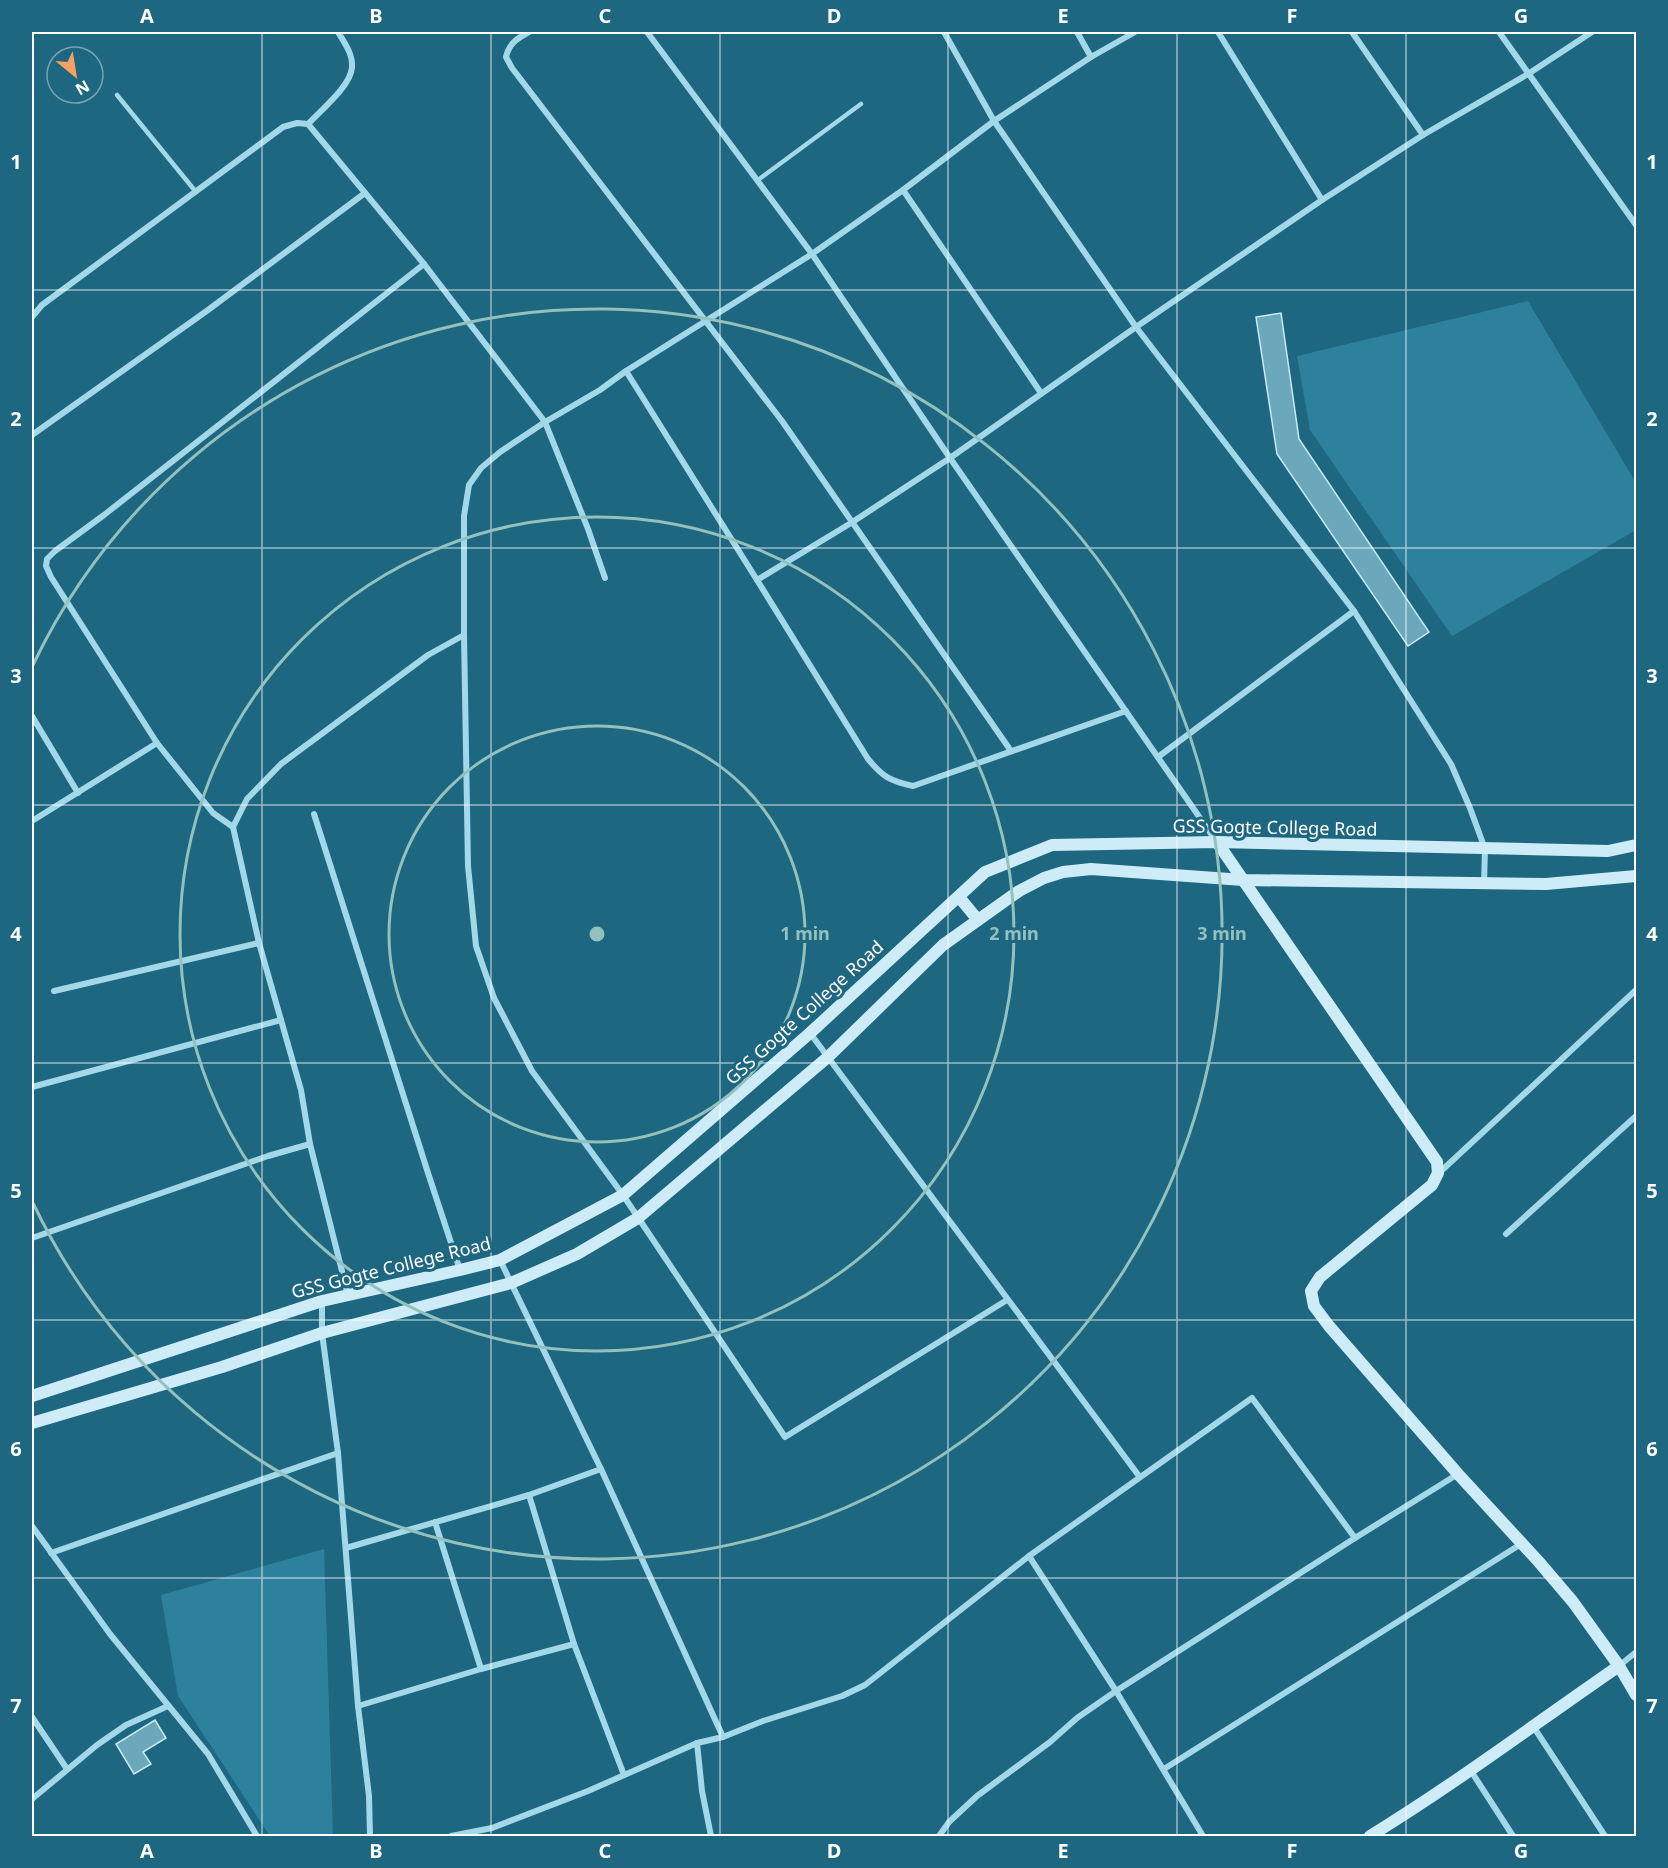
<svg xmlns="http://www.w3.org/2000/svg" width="1668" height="1868" font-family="'Noto Sans',sans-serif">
<rect width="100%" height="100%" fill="#1e6781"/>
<g fill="#2d819d">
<path d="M1528 301 1636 483V530L1452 636 1310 430 1297 356Z"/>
<path d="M324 1549 333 1836H270L178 1696 161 1595Z"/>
</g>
<g fill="#6ca8bc" stroke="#c7ebf7" stroke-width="1.5">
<path d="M1281 313 1299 439 1429 632 1408 646 1277 454 1256 317Z"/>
<path d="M155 1720 166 1738 143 1752 151 1764 134 1774 116 1744Z"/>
</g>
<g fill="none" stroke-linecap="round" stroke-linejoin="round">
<g stroke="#a3d8e9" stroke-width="4.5">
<path d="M117 95 196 192"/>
<path d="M758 180 861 104"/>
</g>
<g stroke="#a3d8e9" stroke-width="6">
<path d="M529 32C518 38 509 43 506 57L512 68 782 421 1011 751"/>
<path d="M647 32 812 254 950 458 1216 841"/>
<path d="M944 32 994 121 1136 327 1354 611 1451 764 1470 808 1485 849 1484 883"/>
<path d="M1077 32 1091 57"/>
<path d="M1218 32 1322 200"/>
<path d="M1352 32 1423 135"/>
<path d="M1499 32 1636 225"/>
<path d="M308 124C321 110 351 86 352 67 353 54 344 42 338 32"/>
<path d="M903 190 1041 393"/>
<path d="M32 317 42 305 283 127 297 123 308 124 424 264 545 422 588 529 605 578"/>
<path d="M626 371 757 580 851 523 950 458 1136 327 1322 200 1423 135 1528 74 1592 32"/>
<path d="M32 435 208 310 365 193"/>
<path d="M757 580 868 759C883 777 890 781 913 786L1126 711"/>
<path d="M32 716 78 793"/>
<path d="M1158 757 1354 611"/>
<path d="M314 814 428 1173 460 1270"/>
<path d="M32 821 157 743"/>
<path d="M233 827 213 813 157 743 51 577 46 566 47 559 55 551 104 515 424 264"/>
<path d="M54 991 259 943"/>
<path d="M810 1033 1139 1476"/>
<path d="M32 1087 281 1020"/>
<path d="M1439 1173 1636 990"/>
<path d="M1506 1234 1636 1116"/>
<path d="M32 1238 268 1156 310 1144"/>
<path d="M500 1260 601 1469 723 1737"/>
<path d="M348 1295 310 1144 301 1090 259 943 233 827 247 799 281 764 428 655 464 635"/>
<path d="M1007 1300 785 1437 623 1195 532 1071 494 998 476 946 468 866 464 635V516L469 485 481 468 500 452 545 422 600 390 626 371 812 254 903 190 994 121 1091 57 1135 32"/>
<path d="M322 1301V1333L338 1453 358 1706 369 1796 370 1836"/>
<path d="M529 1495 574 1644 624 1775"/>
<path d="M435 1522 481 1669"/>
<path d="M32 1526 110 1634 208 1754 257 1836"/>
<path d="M346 1548 529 1495 601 1469"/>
<path d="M51 1553 338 1453"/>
<path d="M1029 1556 1116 1691 1203 1836"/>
<path d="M1619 1666 1636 1652"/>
<path d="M358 1706 481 1669 574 1644"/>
<path d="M32 1717 67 1769"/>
<path d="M1533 1726 1605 1836"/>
<path d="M697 1743 702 1791 711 1836"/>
<path d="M1164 1769 1521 1544"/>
<path d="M1471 1771 1513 1836"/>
<path d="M32 1799 97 1745 126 1725 168 1706"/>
<path d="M451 1836 492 1828 588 1791 697 1743 723 1737 763 1721 842 1696 865 1685 1029 1556 1252 1398 1355 1538"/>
<path d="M939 1836 949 1822 977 1796 1050 1742 1077 1718 1116 1691 1355 1538 1458 1474"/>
</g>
<g stroke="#ceecf7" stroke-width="12">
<path d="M1217 842 1437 1162 1438 1173 1432 1185 1320 1277 1311 1291 1314 1306 1329 1326 1458 1474 1539 1562 1573 1602 1619 1666 1636 1695"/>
<path d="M959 897 978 920"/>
<path d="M32 1396 322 1301 460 1270 500 1260 623 1195 810 1033 985 872 1052 845 1217 842 1608 851 1636 845"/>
<path d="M32 1423 222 1367 322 1333 511 1283 577 1254 638 1218 828 1057 943 945 1019 891 1044 878 1063 872 1091 869 1243 880 1546 884 1636 876"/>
<path d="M1370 1836C1455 1784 1536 1723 1619 1666"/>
</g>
</g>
<path fill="none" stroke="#fff" stroke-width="1.5" stroke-opacity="0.55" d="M262 32V1836M491 32V1836M720 32V1836M948 32V1836M1177 32V1836M1406 32V1836M32 290H1636M32 548H1636M32 805H1636M32 1063H1636M32 1320H1636M32 1578H1636"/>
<g fill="none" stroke="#93c1be" stroke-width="3">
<circle cx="597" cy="934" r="208"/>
<circle cx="597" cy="934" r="417"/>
<path d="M33 665A625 625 0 1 1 33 1203"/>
</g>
<g text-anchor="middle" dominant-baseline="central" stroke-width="6" stroke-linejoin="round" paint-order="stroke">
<g font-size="18" fill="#fff" stroke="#1e6781">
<text transform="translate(1275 827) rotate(1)">GSS Gogte College Road</text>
<text transform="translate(804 1012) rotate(-42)">GSS Gogte College Road</text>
<text transform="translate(391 1267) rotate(-14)">GSS Gogte College Road</text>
</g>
</g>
<circle cx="597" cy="934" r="9" fill="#93c1be" stroke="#1e6781" stroke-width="3"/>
<g font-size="18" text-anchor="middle" font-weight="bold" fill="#93c1be" stroke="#1e6781" stroke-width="6" stroke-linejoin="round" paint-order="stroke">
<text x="805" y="940">1 min</text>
<text x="1014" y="940">2 min</text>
<text x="1222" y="940">3 min</text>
</g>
<rect width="1668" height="1868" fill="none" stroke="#1e6781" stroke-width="66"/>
<g transform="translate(75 75) rotate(150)"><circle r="28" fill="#1e6781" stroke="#78a4b3" stroke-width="1.5"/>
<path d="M0-4.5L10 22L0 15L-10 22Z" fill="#f89f62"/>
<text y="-9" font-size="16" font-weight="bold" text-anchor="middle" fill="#ffffff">N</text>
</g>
<rect x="33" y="33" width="1602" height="1802" fill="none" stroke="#fff" stroke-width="2"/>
<g font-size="20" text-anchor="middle" font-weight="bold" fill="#fff">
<text x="147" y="23">A</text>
<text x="376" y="23">B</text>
<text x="605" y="23">C</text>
<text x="834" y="23">D</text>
<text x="1063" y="23">E</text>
<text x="1292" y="23">F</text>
<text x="1521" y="23">G</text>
<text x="16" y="169">1</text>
<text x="1652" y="169">1</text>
<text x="16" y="426">2</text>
<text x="1652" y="426">2</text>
<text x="16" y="683">3</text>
<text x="1652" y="683">3</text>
<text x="16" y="941">4</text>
<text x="1652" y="941">4</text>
<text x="16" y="1198">5</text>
<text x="1652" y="1198">5</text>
<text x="16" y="1456">6</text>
<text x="1652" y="1456">6</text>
<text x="16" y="1713">7</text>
<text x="1652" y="1713">7</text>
<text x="147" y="1858">A</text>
<text x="376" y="1858">B</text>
<text x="605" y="1858">C</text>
<text x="834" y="1858">D</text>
<text x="1063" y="1858">E</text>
<text x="1292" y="1858">F</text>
<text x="1521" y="1858">G</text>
</g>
</svg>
